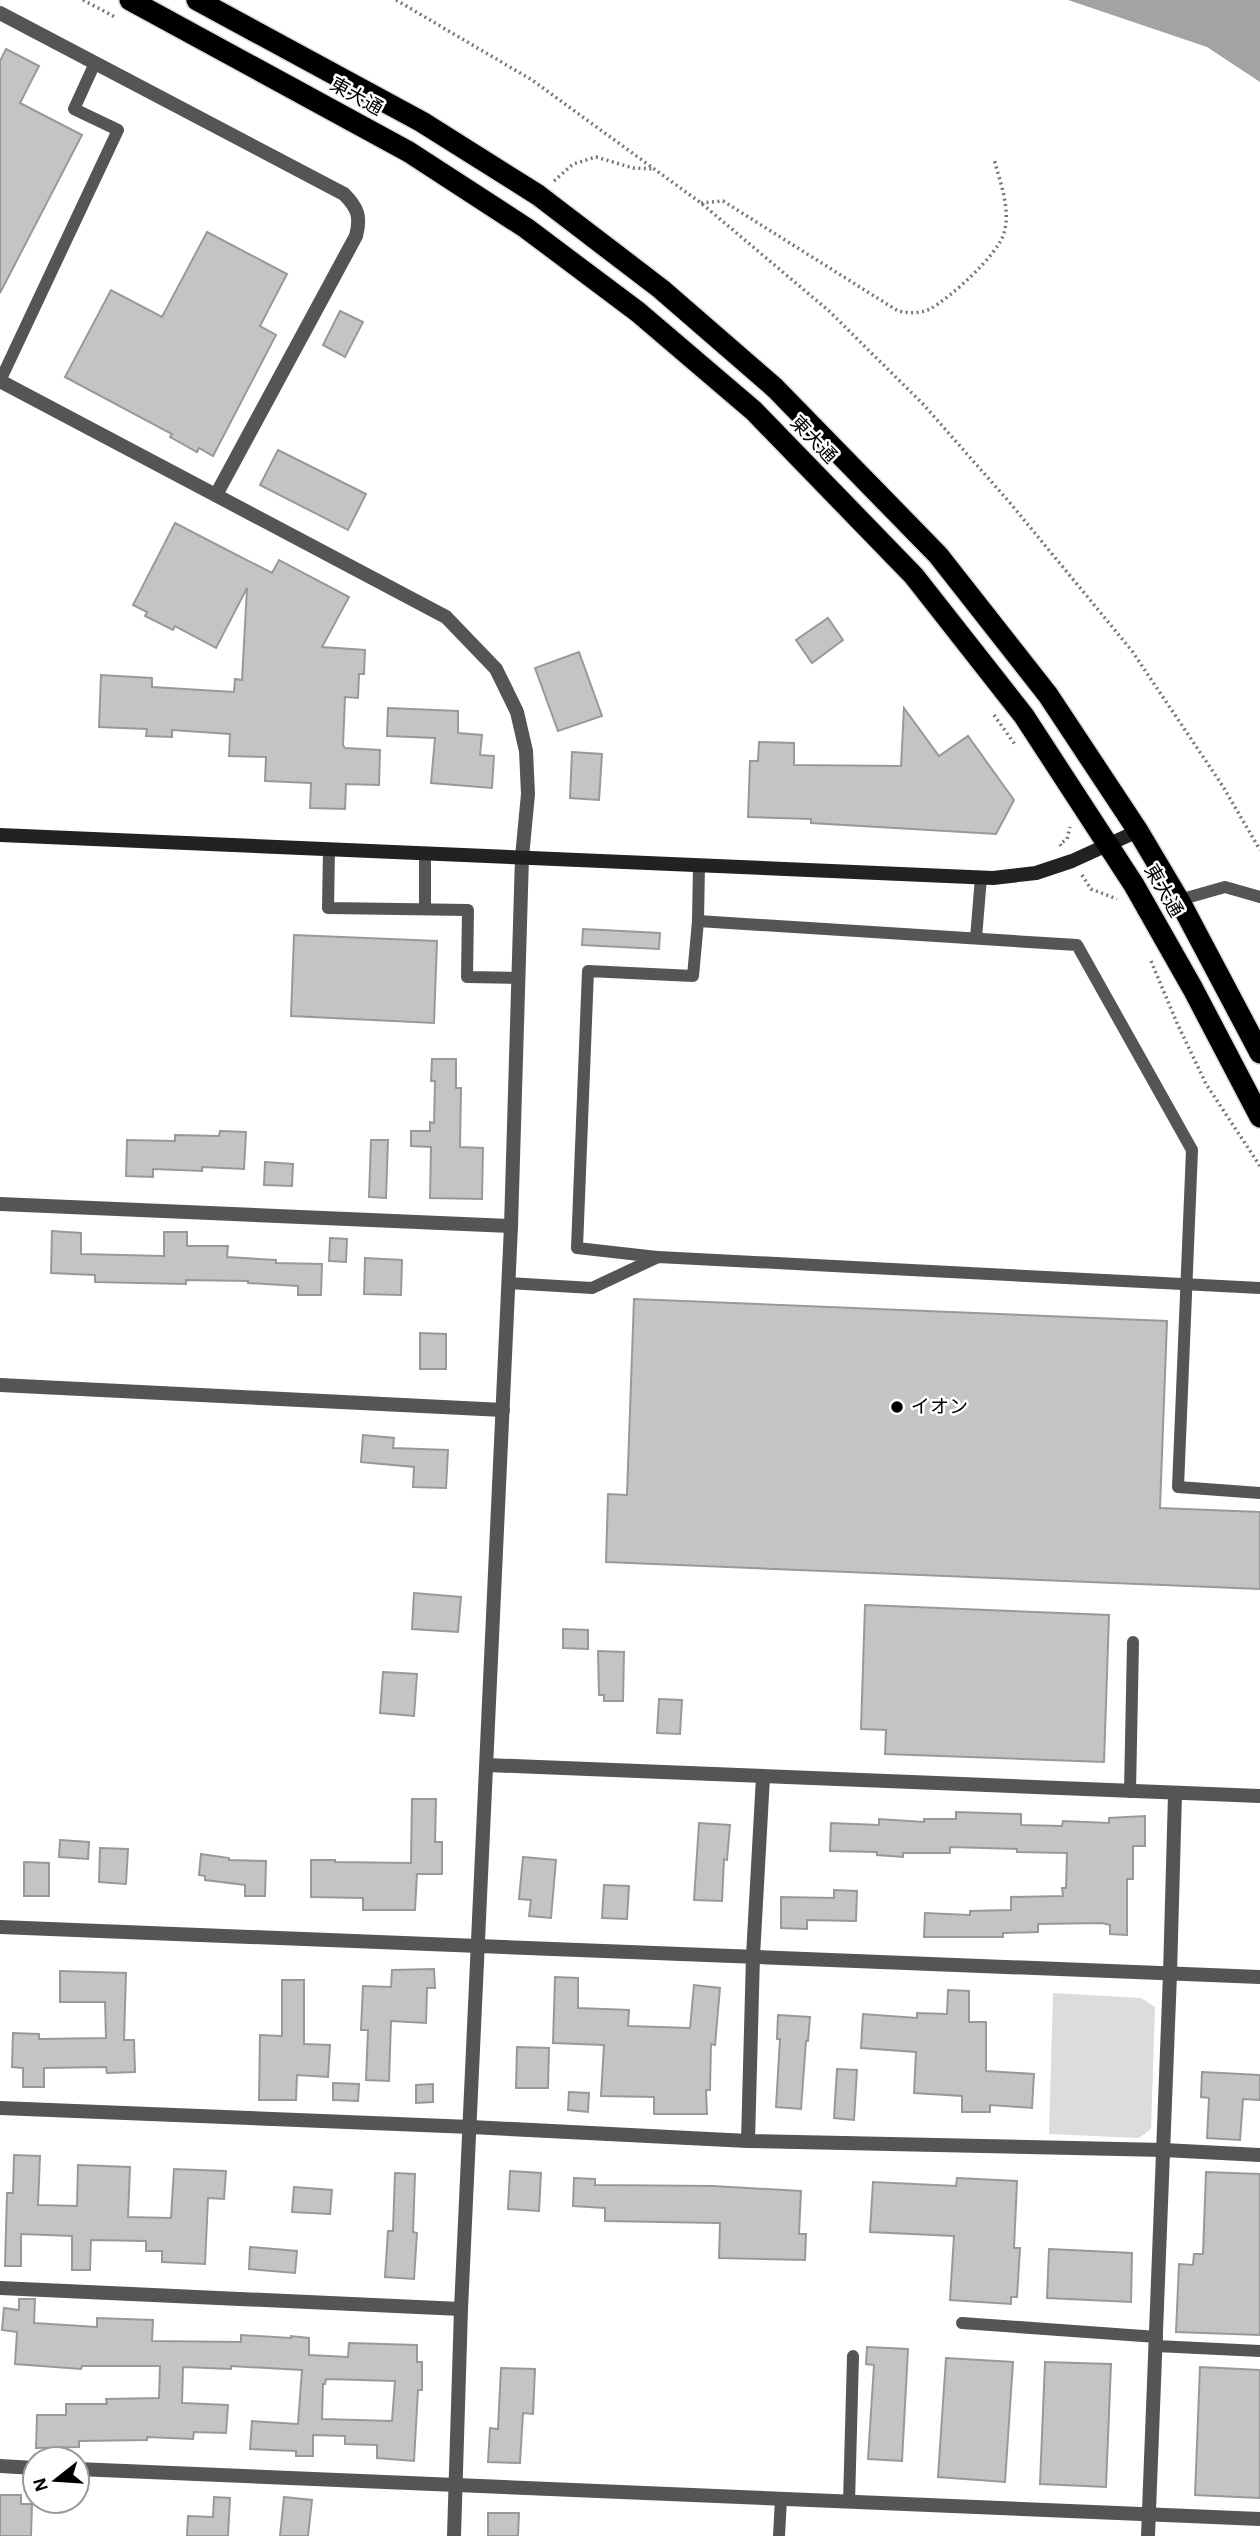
<svg xmlns="http://www.w3.org/2000/svg" width="1260" height="2536" font-family="'Alegreya Sans','Noto Sans JP',sans-serif">
<rect width="100%" height="100%" fill="#fff"/>
<path fill="#dcdcdc" d="M1053 1993 1141 1998 1155 2007 1151 2129 1139 2138 1049 2134Z"/>
<path fill="#a3a3a3" d="M1068 0H1260V82L1207 47Z"/>
<g fill="#c4c4c4" stroke="#999" stroke-width="2" fill-rule="evenodd">
<path d="M6 49 39 66 20 103 82 135 0 293V61Z"/>
<path d="M207 232 287 274 260 326 276 335 213 456 199 448 197 452 170 437 172 434 65 377 111 290 162 317Z"/>
<path d="M340 311 363 322 345 357 323 345Z"/>
<path d="M278 450 366 494 348 530 260 485Z"/>
<path d="M175 523 272 573 279 560 349 597 322 647 365 650 364 674H359L358 698 345 697 343 745 345 748 380 750 379 785 346 784 345 809 310 808 311 783 265 781 266 757 229 756 230 734 172 730V737L146 736 147 729 99 727 101 675 152 678V687L234 692 235 679 242 680 247 588 216 648 175 626 173 630 145 616 147 612 133 605Z"/>
<path d="M828 618 843 640 812 663 796 640Z"/>
<path d="M579 652 602 716 558 731 535 668Z"/>
<path d="M388 708 458 711V733L482 735 480 755 494 756 492 788 431 783 435 738 387 736Z"/>
<path d="M904 708 939 756 968 736 1014 800 996 834 811 823V819L748 817 750 761H758L759 742 794 743V765L901 766Z"/>
<path d="M572 752 602 754 599 800 570 798Z"/>
<path d="M583 929 660 933 659 949 582 945Z"/>
<path d="M294 935 437 941 434 1023 291 1016Z"/>
<path d="M432 1059H456V1088H461L460 1147 483 1148 482 1199 430 1198 431 1147 411 1146V1131H430V1122L434 1123 435 1081H431Z"/>
<path d="M220 1131 246 1132 244 1169 202 1167V1171L153 1169V1177L126 1176 127 1140 175 1141V1135L219 1136Z"/>
<path d="M371 1140H388L386 1198 369 1197Z"/>
<path d="M265 1162 293 1164 292 1186 264 1185Z"/>
<path d="M52 1231 81 1233V1254L164 1256V1232H187V1246H228L227 1257 276 1260V1263L322 1264 321 1295H298V1286L248 1283V1281L186 1280V1284L95 1282V1275L51 1273Z"/>
<path d="M330 1238 347 1239 346 1262 329 1261Z"/>
<path d="M365 1258 402 1260 401 1295 364 1294Z"/>
<path d="M634 1299 1167 1321 1160 1508 1260 1512V1589L606 1562 608 1494 627 1495Z"/>
<path d="M420 1333 446 1334V1369H420Z"/>
<path d="M363 1435 394 1438 393 1448 448 1450 446 1488 413 1487 414 1467 361 1462Z"/>
<path d="M414 1593 461 1597 458 1632 412 1629Z"/>
<path d="M865 1605 1109 1615 1104 1762 885 1754 886 1730 861 1729Z"/>
<path d="M563 1629 588 1630V1649L563 1648Z"/>
<path d="M598 1651 624 1652 623 1701H604V1695H599Z"/>
<path d="M383 1672 417 1674 414 1716 380 1713Z"/>
<path d="M659 1699 682 1700 680 1734 657 1733Z"/>
<path d="M412 1799H436L435 1842H442V1874H417L415 1910H363V1898L311 1897V1860H335V1862L411 1863Z"/>
<path d="M956 1812 1021 1814V1825L1062 1826 1063 1821 1109 1823V1818L1145 1816V1846H1133V1879H1127V1935L1110 1934V1925L1102 1923 1038 1924V1932L1003 1933V1937H924L925 1913 970 1915V1911L1011 1910V1897L1063 1896 1062 1888H1066L1067 1853 1017 1852V1849L950 1847V1853H903V1857L877 1855V1852L830 1851 831 1823 879 1825V1819L924 1822V1819H956Z"/>
<path d="M699 1823 730 1825 727 1860 724 1859 722 1901 694 1900Z"/>
<path d="M60 1840 89 1842 88 1859 59 1857Z"/>
<path d="M100 1848 128 1849 126 1884 99 1882Z"/>
<path d="M201 1854 229 1858V1860L266 1861 265 1896H245V1885L205 1880V1876L199 1875Z"/>
<path d="M523 1857 556 1860 551 1918 529 1916 531 1900 519 1899Z"/>
<path d="M24 1862 49 1863V1896H24Z"/>
<path d="M604 1885 629 1886 627 1919 602 1918Z"/>
<path d="M834 1890 857 1891 856 1921 807 1920V1929L781 1928V1897L834 1898Z"/>
<path d="M434 1969 435 1988H427L426 2023 391 2021 389 2081 366 2080 368 2030H361L363 1986 391 1987 392 1970Z"/>
<path d="M60 1971 126 1973 124 2040H134L135 2072 107 2073 106 2067 44 2068V2087H23V2068L12 2067 13 2033 39 2034V2039L106 2038 105 2002H60Z"/>
<path d="M555 1977 578 1978V2008L629 2010 628 2026 690 2028 694 1985 720 1988 715 2045 711 2044 710 2090H706L707 2114H654V2097L601 2096 604 2045 553 2043Z"/>
<path d="M282 1980H304V2044L330 2045 328 2077 297 2075 296 2100H259L260 2035 282 2036Z"/>
<path d="M948 1990 969 1991V2022H986V2071L1034 2074 1032 2108 990 2105V2112H962V2096L914 2093 916 2052 861 2048 863 2014 917 2018V2013L947 2014Z"/>
<path d="M778 2015 810 2017 808 2041H806L801 2109 776 2107 780 2039H777Z"/>
<path d="M517 2047 549 2048 548 2088H516Z"/>
<path d="M837 2069 857 2070 854 2120 834 2118Z"/>
<path d="M1202 2072 1260 2075V2100L1243 2099 1240 2140 1207 2138 1209 2098 1201 2097Z"/>
<path d="M333 2083 359 2084 358 2101 333 2100Z"/>
<path d="M433 2084V2102L416 2103V2085Z"/>
<path d="M569 2092 589 2093 588 2112 568 2110Z"/>
<path d="M14 2155 40 2156 38 2205 77 2206 78 2165 130 2167 128 2217 171 2218 174 2169 226 2171 224 2199 208 2198 205 2264 162 2262V2251H146V2241L91 2240 90 2270H72V2236L21 2234V2266H5L7 2193H13Z"/>
<path d="M510 2171 541 2173 539 2211 508 2209Z"/>
<path d="M1206 2172 1260 2174V2335L1176 2332 1179 2264 1193 2265 1194 2254H1203Z"/>
<path d="M395 2173 415 2174 413 2232 417 2233 414 2279 385 2277 388 2231H393Z"/>
<path d="M574 2178 595 2179V2185L713 2186 801 2191 799 2234H806L805 2260 719 2258 720 2223 605 2221V2208L573 2206Z"/>
<path d="M957 2178 1017 2181 1014 2248H1020L1017 2297H1011V2304L950 2300 954 2236 870 2232 873 2182 956 2186Z"/>
<path d="M294 2187 332 2190 330 2214 292 2212Z"/>
<path d="M250 2247 297 2251 295 2273 249 2269Z"/>
<path d="M1049 2249 1132 2253 1131 2302 1047 2298Z"/>
<path d="M19 2299H35L34 2323 97 2327V2318L153 2320 152 2341 241 2342V2335L291 2338V2336L309 2338V2355L348 2357 349 2343 417 2345V2362H422V2390H418L414 2461 377 2458V2445L345 2444V2436L313 2435V2456H296V2451L250 2449 252 2421 298 2424 302 2370 231 2366V2369L183 2367 182 2403 228 2405 226 2433 194 2432 193 2439 147 2437V2440L79 2441V2447L36 2448 37 2415H66V2404H107L106 2399 159 2398 160 2366H82L81 2369 15 2364 17 2332 2 2330 4 2308 19 2310ZM326 2379 395 2381 392 2421 322 2419 323 2384H325Z"/>
<path d="M867 2347 908 2349 902 2461 868 2459 874 2365 866 2364Z"/>
<path d="M946 2358 1013 2362 1005 2482 938 2477Z"/>
<path d="M1045 2362 1111 2364 1106 2487 1040 2484Z"/>
<path d="M1200 2367 1260 2370V2498L1195 2495Z"/>
<path d="M501 2368 535 2369 533 2414 523 2413 520 2463 488 2462 490 2428 498 2429Z"/>
<path d="M0 2495H21V2504H32L31 2536H0Z"/>
<path d="M214 2497 230 2498 228 2536H187L188 2516 213 2517Z"/>
<path d="M284 2497 312 2500 308 2536H280Z"/>
<path d="M488 2513H519L518 2536H488Z"/>
</g>
<g fill="none" stroke-linecap="round" stroke-linejoin="round">
<defs>
<g id="highway">
<path d="M130 0 409 152 526 228 638 312 754 411 914 576 1024 716 1134 885 1193 989 1260 1117"/>
<path d="M197 0 422 122 538 195 661 289 775 388 938 555 1048 695 1138 831 1179 900 1260 1053"/>
</g>
</defs>
<use href="#highway" stroke="#dbdbdb" stroke-width="24"/>
<g stroke="#777" stroke-width="3.5" stroke-dasharray="2 3.5" stroke-linecap="butt">
<path d="M83 0 115 17"/>
<path d="M396 0 532 80 701 203 829 311 923 404 1011 504 1132 651 1222 785 1260 850"/>
<path d="M554 181 573 164 596 157 633 168 655 169"/>
<path d="M701 203 723 201 898 311C909 313 919 314 930 309 950 298 998 255 1004 233 1011 209 1000 182 994 159"/>
<path d="M994 715 1016 746"/>
<path d="M1061 846 1060 844 1067 839 1070 827"/>
<path d="M1082 875 1091 889 1117 899"/>
<path d="M1151 961 1177 1023 1206 1084 1260 1166"/>
</g>
<g stroke="#555" stroke-width="12">
<path d="M0 381 118 130 74 109 95 63"/>
<path d="M329 849 328 908 468 910 467 977 519 978"/>
<path d="M699 865 698 921 1077 945 1192 1150 1178 1487 1260 1493"/>
<path d="M1179 900 1225 887 1260 897"/>
<path d="M425 909V853"/>
<path d="M976 938 981 877"/>
<path d="M657 1257 577 1248 588 971 693 976 698 921"/>
<path d="M508 1283 592 1288 658 1257 1260 1288"/>
<path d="M1130 1792 1133 1642"/>
<path d="M962 2323 1157 2337"/>
<path d="M1156 2346 1260 2351"/>
<path d="M849 2502 853 2356"/>
<path d="M779 2536 781 2499"/>
</g>
<g stroke="#555" stroke-width="14">
<path d="M0 13 344 194C358 208 361 217 356 236L216 495"/>
<path d="M0 381 446 617 496 669 517 712 526 751 528 794 522 857 511 1226 461 2309 454 2536"/>
<path d="M0 1204 511 1226"/>
<path d="M0 1385 503 1410"/>
<path d="M487 1765 1260 1796"/>
<path d="M0 1927 1260 1977"/>
<path d="M0 2108 471 2127 748 2141 1164 2150 1260 2155"/>
<path d="M748 2141 753 1956 763 1777"/>
<path d="M0 2288 461 2309"/>
<path d="M0 2466 35 2468"/>
<path d="M77 2469 1260 2519"/>
<path d="M1148 2536 1170 1974 1175 1794"/>
</g>
<path stroke="#222" stroke-width="14" d="M0 835 993 878 1036 873 1072 861 1138 831"/>
<use href="#highway" stroke="#000" stroke-width="21"/>
</g>
<circle fill="#000" stroke="#fff" stroke-width="2.5" cx="897" cy="1407" r="7"/>
<g text-anchor="middle" dominant-baseline="central" stroke-width="5" stroke-linejoin="round" paint-order="stroke">
<g font-size="19" fill="#000" stroke="#fff">
<text transform="translate(356 97) rotate(29)">東大通</text>
<text transform="translate(813 440) rotate(46)">東大通</text>
<text transform="translate(1163 891) rotate(60)">東大通</text>
</g>
<g font-size="19" fill="#000" stroke="#fff" text-anchor="start">
<text x="911" y="1407">イオン</text>
</g>
</g>
<g transform="translate(56 2480) rotate(253)"><circle r="33" fill="#ffffff" stroke="#999999" stroke-width="2"/>
<path d="M0-5L12 26L0 18L-12 26Z" fill="#000000"/>
<text y="-10" font-size="19" font-weight="bold" text-anchor="middle" fill="#000000">N</text>
</g>
</svg>
